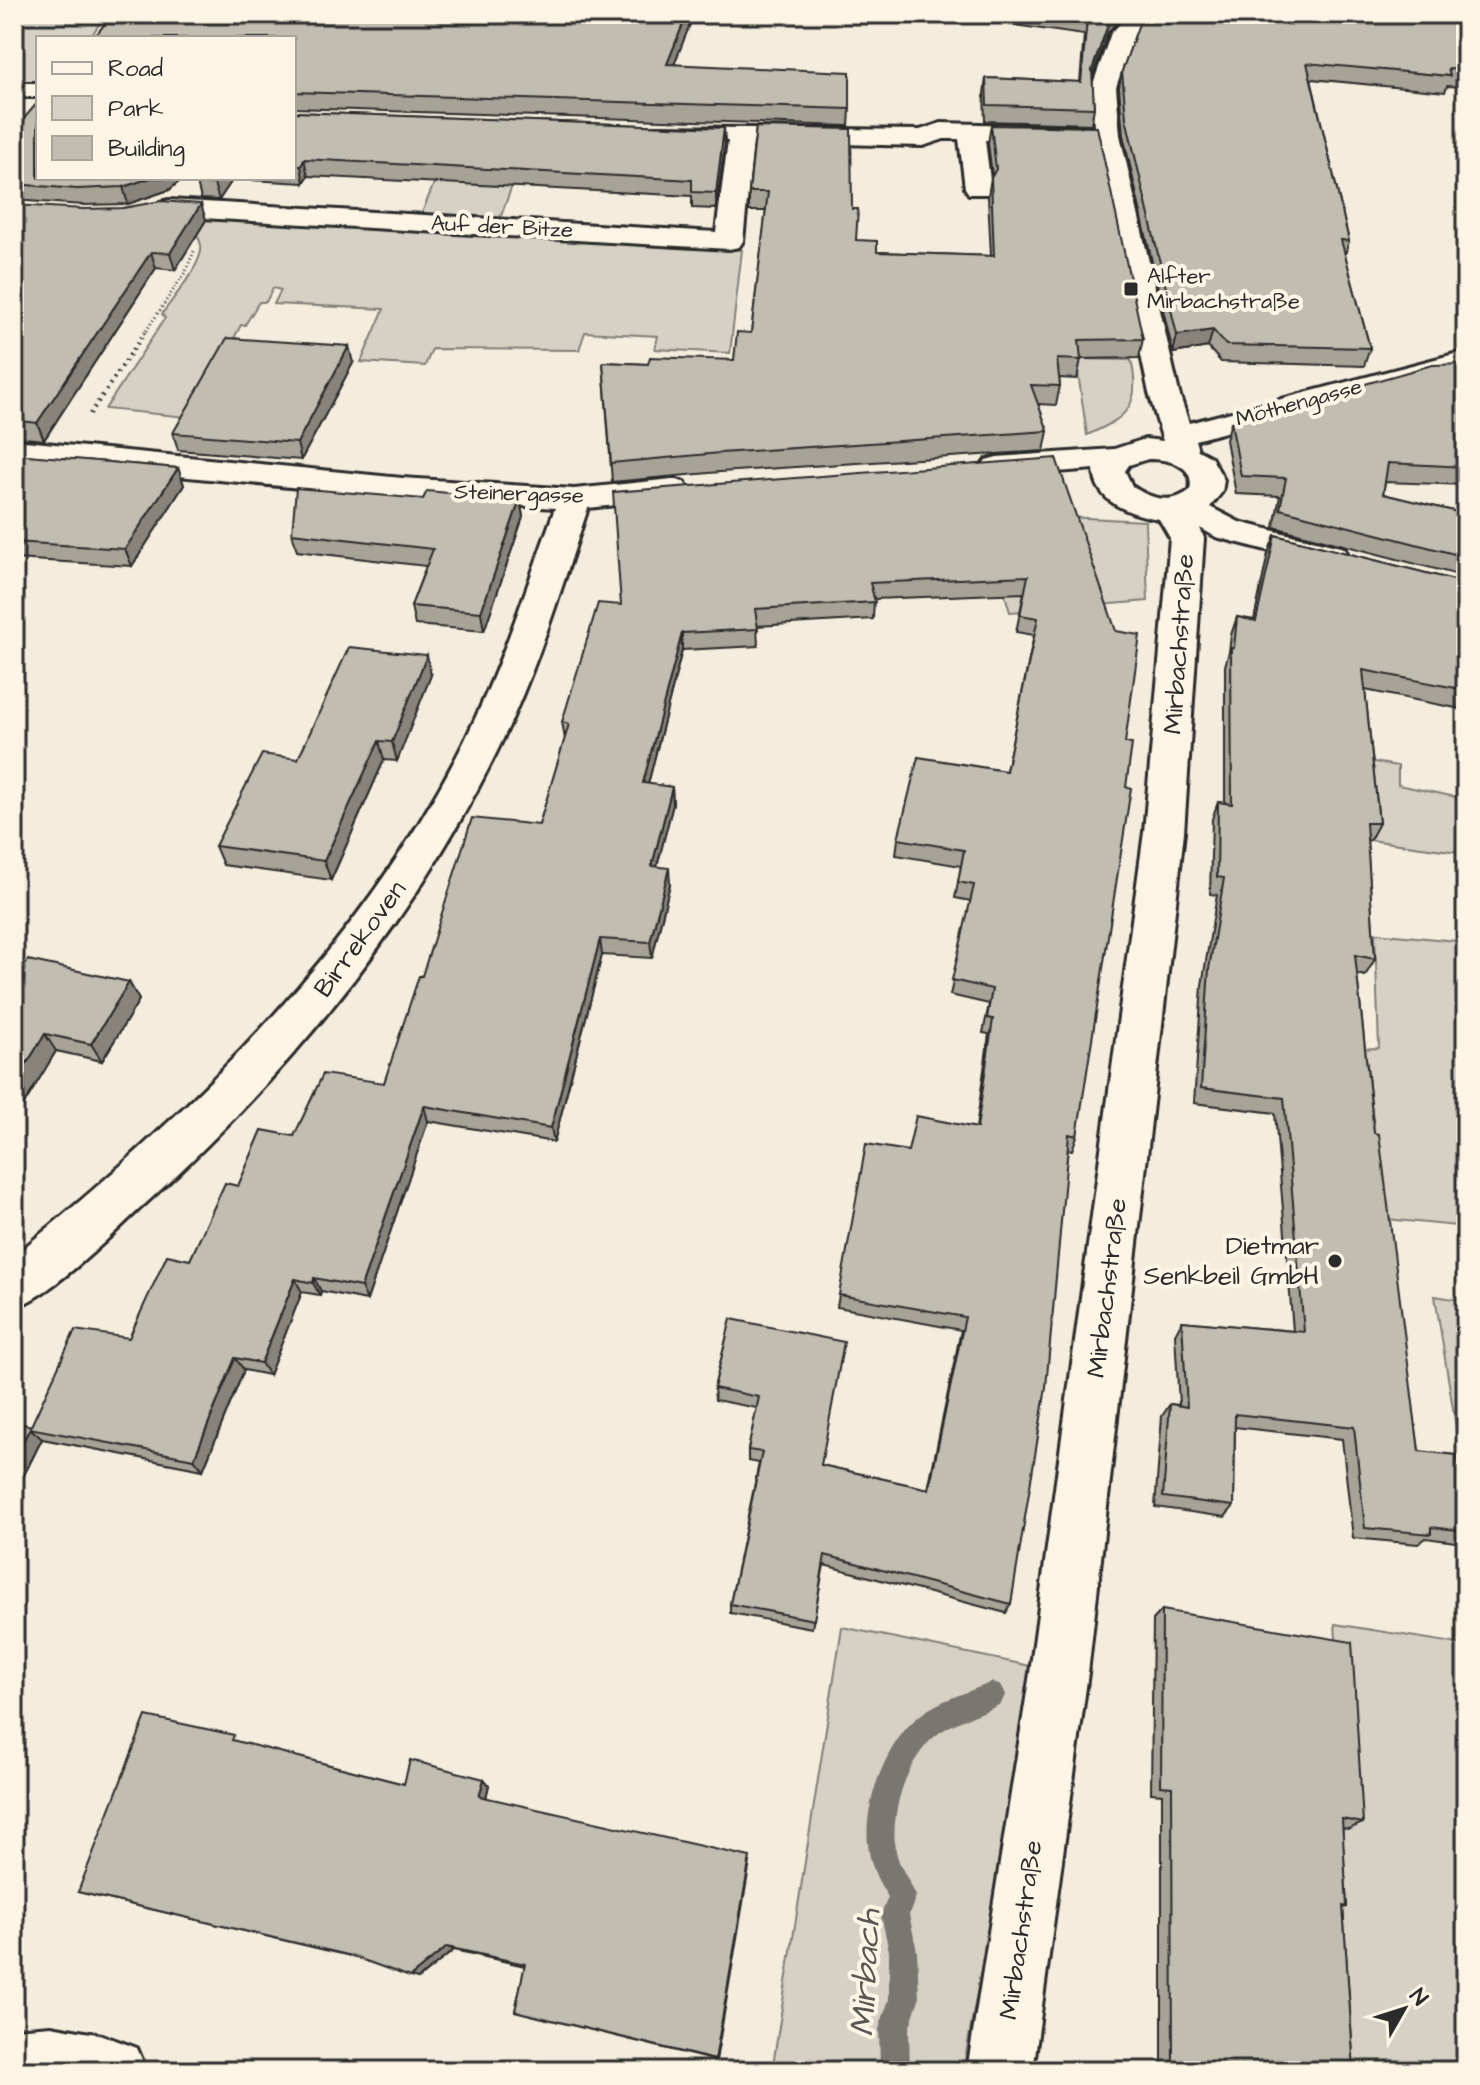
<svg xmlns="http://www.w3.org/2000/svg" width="1480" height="2085" font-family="'Architects Daughter',sans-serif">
<rect width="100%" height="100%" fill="#f4edde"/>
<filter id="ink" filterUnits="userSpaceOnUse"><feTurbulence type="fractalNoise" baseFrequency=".0125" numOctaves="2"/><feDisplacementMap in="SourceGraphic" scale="16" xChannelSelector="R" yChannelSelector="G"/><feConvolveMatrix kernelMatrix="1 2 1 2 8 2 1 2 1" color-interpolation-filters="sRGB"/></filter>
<g filter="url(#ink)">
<g fill="#d6d1c4" stroke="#807e78" stroke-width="2">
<path d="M14 17 103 18 90 38H38V85H14Z"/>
<path d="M454 135 529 138 500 219 421 215Z"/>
<path d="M193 215 742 250 730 353 655 349 658 336 585 332 579 350 432 349 425 366 361 362 384 309 274 304 281 290 273 288 266 302H259L245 325H241L234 338 241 339 197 418 105 409 165 318 162 314C172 299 204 263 201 245 198 231 191 235 193 215Z"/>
<path d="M1076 359 1131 360C1142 405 1127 418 1087 435Z"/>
<path d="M1067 517 1145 521 1148 601 1010 612 1003 588Z"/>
<path d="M1362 760 1398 766V785L1466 799V853L1370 840Z"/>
<path d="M1375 933 1466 942V1227L1377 1218 1354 1049 1379 1048Z"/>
<path d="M1435 1296 1466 1301V1490Z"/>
<path d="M1335 1624 1466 1645V2071H1338L1286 1818 1349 1828Z"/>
<path d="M842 1627 1035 1667 963 2071H772Z"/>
</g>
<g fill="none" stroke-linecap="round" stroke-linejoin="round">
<path fill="#7a7771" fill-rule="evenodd" d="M992 1682 1001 1686 1005 1695 1001 1704C981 1714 957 1720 939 1733 907 1757 889 1812 896 1851 899 1867 910 1881 916 1896L909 1915 917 1951 919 1999 909 2029 910 2071H880L879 2029 889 1999V1951L881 1915 888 1897C879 1883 871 1868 869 1851 861 1809 885 1743 919 1716 939 1700 969 1692 992 1682Z"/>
<defs>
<g id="minor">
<path d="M1130 14H1154L1134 35 1116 87 1120 135 1179 393 1189 423 1466 351V369L1195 440 1198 450 1211 457 1224 480 1222 492 1210 507 1239 522 1344 548 1349 556 1344 564 1332 567 1216 537 1200 528 1204 538 1184 832 1088 1673 1033 2071H967L1030 1673 1144 832 1170 538 1159 519C1130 514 1095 503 1094 469L997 477 986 474 981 467 986 460 997 457 1114 449 1145 439 1163 441 1149 393 1096 142 985 140 991 188 987 194H969L965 188 959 139H944L923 146 753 142 743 241 739 247 729 249 169 216 160 214 156 208 160 202 169 200 716 232 728 141 664 140 655 137 651 132 655 127 920 130 941 123 1094 127 1092 87 1111 33ZM1148 459C1167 459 1196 464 1190 490 1172 505 1150 499 1132 486L1125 471 1129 465Z"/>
<rect x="14" y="83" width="24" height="14"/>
<path d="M14 440 402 478 574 489 673 479 684 482 689 489 684 496 673 499 588 508C562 586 538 666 502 741 417 918 291 1072 146 1203 111 1235 56 1292 14 1308V1256C192 1112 362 948 465 740 502 665 527 586 555 508L402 498 14 460Z"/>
<path d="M51 2026 102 2035 137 2048 147 2071H14V2029Z"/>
</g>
</defs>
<use href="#minor" stroke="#2b2b2b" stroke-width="6"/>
<path stroke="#2b2b2b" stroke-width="3" stroke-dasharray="1 3" stroke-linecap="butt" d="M144 334 186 271 194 251"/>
<path stroke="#2b2b2b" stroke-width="4" stroke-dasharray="2 5" stroke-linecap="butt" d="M90 414 145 332"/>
<use href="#minor" fill="#fcf5e5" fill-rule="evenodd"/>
</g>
<g fill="#a7a398" stroke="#2b2b2b" stroke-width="2">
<path d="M113 14H694L674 64 850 109 849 126 294 108V38Z"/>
<path d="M936 14H1126L1108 32 1092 77 1094 108 1091 124 985 121 984 94 986 78 1080 82 1084 35Z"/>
<path d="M1466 14V87L1447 86 1445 92 1311 79 1349 241 1345 255 1370 348 1364 366 1221 362 1208 347 1173 353 1123 135 1119 87 1122 71Z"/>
<path d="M294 112 724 128 725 145 716 209 692 208V196L308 176 304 183 233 179 219 200 201 199 197 183 201 178H294Z"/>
<path d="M991 125 1143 339 1139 358 1081 359 1077 379 1059 378 1060 386 1056 405 1038 404 1048 431 1044 451 720 472 612 482 603 362 648 364 734 360 751 333 766 211H749V192L756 127 852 209 856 240 877 252 991 256 988 196 991 178 992 175 988 143Z"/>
<path d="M14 130 169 190 128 204 83 205 14 200Z"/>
<path d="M14 205 206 220 175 270 156 268 44 440 14 437Z"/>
<path d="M353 363 301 460 178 450 173 433Z"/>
<path d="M1466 364V485L1385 482 1383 494 1466 514V577L1274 527 1280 496 1236 494 1226 440 1231 422Z"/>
<path d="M14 446 20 447 23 455 178 468 184 485 132 566 14 559Z"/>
<path d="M1056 458 1125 743 1077 1136 1072 1150 1068 1149 1011 1604 1006 1613 824 1565 812 1628 730 1613V1604L759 1463 748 1461V1450L757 1408 715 1400 714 1388 731 1319 821 1465 928 1489 961 1330 837 1307 839 1295 908 1151 976 1128 989 1034 983 1033 989 1004 950 995 971 901 955 898 961 866 896 855 898 839 1006 771 1034 635 1016 632 1024 593 874 599 873 619 757 626 758 646 682 650 648 784 672 787 673 804 657 866 670 884 652 958 602 955 554 1142 428 1121 367 1300 321 1291 320 1295 302 1292 269 1375 244 1370 203 1470 42 1439 14 1495V1422L31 1426 129 1338 190 1260 238 1186 294 1136 384 1083 422 976 539 825 565 739 562 722 621 605Z"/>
<path d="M423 499H520L523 517 484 631 415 625 411 606 426 566 297 551 292 533Z"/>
<path d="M1275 535 1466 583V710L1365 690 1379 823 1370 840 1367 841 1375 959 1365 976 1357 974 1374 1133 1419 1451 1466 1531V1534L1455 1542 1426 1538 1418 1544 1353 1538 1342 1439 1235 1427 1234 1506 1225 1517 1155 1507 1162 1416 1170 1404 1179 1405 1175 1334 1182 1321 1293 1331 1275 1113 1194 1103 1202 985 1217 895 1210 894 1212 819 1218 802 1225 803V666L1229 652 1231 635 1237 617 1254 620 1268 553Z"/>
<path d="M431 675 397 761 384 760 331 880 223 865 215 846 298 759Z"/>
<path d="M14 981 129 982 139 1000 102 1061 56 1051 14 1121Z"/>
<path d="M1162 1610 1363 1823 1349 1829 1342 1828 1347 1907 1343 1908 1354 2071H1162V1794L1151 1793 1153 1620Z"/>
<path d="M244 1743 404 1784 484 1779 489 1785 486 1798 750 1862 716 2061 515 2011 525 1966 454 1950 418 1979 359 1958 78 1892Z"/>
</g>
<g fill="#88847c" stroke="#2b2b2b" stroke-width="2">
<path d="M687 14H694L668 80 667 64Z"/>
<path d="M1113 14H1126L1108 32 1089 86 1092 70 1111 16Z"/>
<path d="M724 128 725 145 716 209V193Z"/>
<path d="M304 159 308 176 304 183 301 166Z"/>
<path d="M150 178H184L169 190 128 204 123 187Z"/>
<path d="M218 178H232L233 179 219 200 214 184Z"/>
<path d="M201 204 206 220 175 270 170 253Z"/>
<path d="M151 252 156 268 44 440 37 423Z"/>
<path d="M1213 330 1208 347 1173 353 1177 335Z"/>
<path d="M349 346 353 363 301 460 297 443Z"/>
<path d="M20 447 27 464 15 454Z"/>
<path d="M178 468 184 485 132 566 125 549Z"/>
<path d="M520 499 523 517 484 631 481 612Z"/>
<path d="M682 633V650L644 800 643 783Z"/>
<path d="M427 655 431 675 397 761 392 742Z"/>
<path d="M379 741 384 760 331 880 324 861Z"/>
<path d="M672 787 673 804 653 882 652 866Z"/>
<path d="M669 868 670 884 652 958 650 942Z"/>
<path d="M600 939 602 955 554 1142 551 1128Z"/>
<path d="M129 982 139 1000 102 1061 91 1044Z"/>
<path d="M45 1034 56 1051 14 1121V1084Z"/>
<path d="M424 1106 428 1121 367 1300 361 1287Z"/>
<path d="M314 1278 321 1291 320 1295 313 1283Z"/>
<path d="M295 1279 302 1292 269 1375 261 1363Z"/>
<path d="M235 1358 244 1370 203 1470 194 1459Z"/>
<path d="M30 1428 42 1439 14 1495V1459Z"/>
<path d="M484 1779 489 1785 485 1802 479 1796Z"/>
<path d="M447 1947 454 1950 418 1979 410 1977Z"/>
</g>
<g fill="#c2bdb1" stroke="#2b2b2b" stroke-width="2">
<path d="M113 14H687L667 64 850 72V109L294 92V38H93Z"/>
<path d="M1048 14H1113L1111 16 1092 70 1094 108 987 105 986 78 1081 82 1087 20Z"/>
<path d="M1146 14H1466V70L1448 69 1450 76 1307 63 1349 241 1341 240 1370 348 1226 345 1213 330 1177 335 1126 118 1122 71 1140 21Z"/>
<path d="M38 102V178H150L123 187 77 189 14 184V130Z"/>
<path d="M294 112 724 128 716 193 692 192V180L304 159 301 166H294Z"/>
<path d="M991 125 1097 127 1143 339 1079 340 1081 360 1057 359 1060 386 1031 385 1048 431 720 453 611 463 603 362 648 364 650 357 734 360 737 332 751 333 768 192H749L756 127 851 129 852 209H858L856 240 877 241V252L994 256 991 178 996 169Z"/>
<path d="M201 178H218L214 184 197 183Z"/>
<path d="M161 201 201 204 170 253 151 252 37 423 14 420V205L84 209 123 208Z"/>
<path d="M227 338 349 346 297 443 173 433Z"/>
<path d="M1466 364V467L1388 463 1383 494 1466 514V557L1280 509 1286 478 1241 476 1231 422 1432 365Z"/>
<path d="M14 446 20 447 15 454 178 468 125 549 14 542Z"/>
<path d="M1056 458 1116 631 1140 635 1125 743 1132 744 1126 787 1131 788 1077 1136 1069 1134 1046 1387 1011 1604 825 1555 814 1620 730 1604 762 1452 748 1450 759 1397 714 1388 731 1319 844 1342 821 1465 929 1489 965 1317 839 1295 866 1144 908 1151 916 1116 977 1128 993 1019 987 1018 992 989 952 980 974 885 958 882 964 850 898 839 918 757 1006 771 1038 618 1020 615 1028 576 870 583 875 602 755 609 758 629 682 633 643 783 672 787 652 866 669 868 650 942 600 939 551 1128 424 1106 361 1287 314 1278 313 1283 295 1279 261 1363 235 1358 194 1459 30 1428 14 1459V1422L31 1426 75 1330 129 1338 167 1255 190 1260 225 1183 238 1186 262 1130 294 1136 323 1074 384 1083 419 976H422L472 818 539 825 569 724 562 722 598 603 621 605 613 492Z"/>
<path d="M296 488 423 499 427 491 520 499 481 612 411 606 433 549 292 533Z"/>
<path d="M1275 535 1466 583V690L1363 670 1379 823H1366L1375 959 1355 955 1374 1133 1379 1134 1419 1451 1457 1455 1466 1513V1531L1431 1527V1534L1365 1528 1354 1427 1235 1414 1234 1506 1163 1497 1170 1404 1187 1407 1182 1321 1304 1332 1284 1098 1201 1088 1209 969 1224 878 1217 877 1218 802 1232 804 1231 648H1234L1237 617 1256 621Z"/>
<path d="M349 647 427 655 392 742 379 741 324 861 215 846 262 754 298 759Z"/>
<path d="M28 960 129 982 91 1044 45 1034 14 1084V981Z"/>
<path d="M1162 1610 1352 1642 1363 1823 1342 1819 1347 1907 1343 1906 1354 2071H1173L1172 1787 1161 1786Z"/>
<path d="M146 1716 234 1735 232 1740 404 1784 410 1760 484 1779 479 1796 750 1857 715 2060 515 2011 525 1964 447 1947 410 1977 352 1956 78 1892Z"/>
</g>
</g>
<g fill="#2b2b2b" stroke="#fcf5e5" stroke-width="3">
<rect x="1123" y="281" width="16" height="16" rx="4"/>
<circle cx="1335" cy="1261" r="8"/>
</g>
<g text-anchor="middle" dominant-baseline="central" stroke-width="8" stroke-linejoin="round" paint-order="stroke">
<g font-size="22" fill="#2b2b2b" stroke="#fcf5e5">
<text transform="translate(502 227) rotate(3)">Auf der Bitze</text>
<text transform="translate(1299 403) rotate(-15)">Möthengasse</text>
<text transform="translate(519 494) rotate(2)">Steinergasse</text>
</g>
<g font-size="22" fill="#2b2b2b" stroke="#fcf5e5" text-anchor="start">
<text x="1147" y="276">Alfter<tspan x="1147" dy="25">Mirbachstraße</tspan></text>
</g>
<g font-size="26" fill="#2b2b2b" stroke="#fcf5e5">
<text transform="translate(1179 644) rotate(-86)">Mirbachstraße</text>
<text transform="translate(360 939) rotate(-54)">Birrekoven</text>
<text transform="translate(1107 1288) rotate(-83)">Mirbachstraße</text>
<text transform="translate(1021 1930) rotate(-82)">Mirbachstraße</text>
</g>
<g font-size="26" fill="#2b2b2b" stroke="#fcf5e5" text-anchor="end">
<text x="1319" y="1246">Dietmar<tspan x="1319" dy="30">Senkbeil GmbH</tspan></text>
</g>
<g font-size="34" font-style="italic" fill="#595754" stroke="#fcf5e5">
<text transform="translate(866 1973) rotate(-87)">Mirbach</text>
</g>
</g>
<rect width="1480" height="2085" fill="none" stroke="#fcf5e5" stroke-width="48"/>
<rect x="24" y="24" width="1432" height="2037" fill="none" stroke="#2b2b2b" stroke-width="3" filter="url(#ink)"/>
<rect x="36" y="36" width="260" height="144" fill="#fcf5e5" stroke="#a8a49b" stroke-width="2"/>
<rect x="52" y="62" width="40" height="12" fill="#fcf5e5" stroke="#a8a49b" stroke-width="2"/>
<text x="108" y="76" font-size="24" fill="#2b2b2b">Road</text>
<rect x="52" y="96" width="40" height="24" fill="#d6d1c4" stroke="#a8a49b" stroke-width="2"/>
<text x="108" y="116" font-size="24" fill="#2b2b2b">Park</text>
<rect x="52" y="136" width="40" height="24" fill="#c2bdb1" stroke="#a8a49b" stroke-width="2"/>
<text x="108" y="156" font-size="24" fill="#2b2b2b">Building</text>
<g transform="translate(1404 2009) rotate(51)" stroke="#fcf5e5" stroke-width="6" paint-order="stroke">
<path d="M0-6L14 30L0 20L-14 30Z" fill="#2b2b2b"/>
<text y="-12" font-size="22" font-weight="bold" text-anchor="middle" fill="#2b2b2b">N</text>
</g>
</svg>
